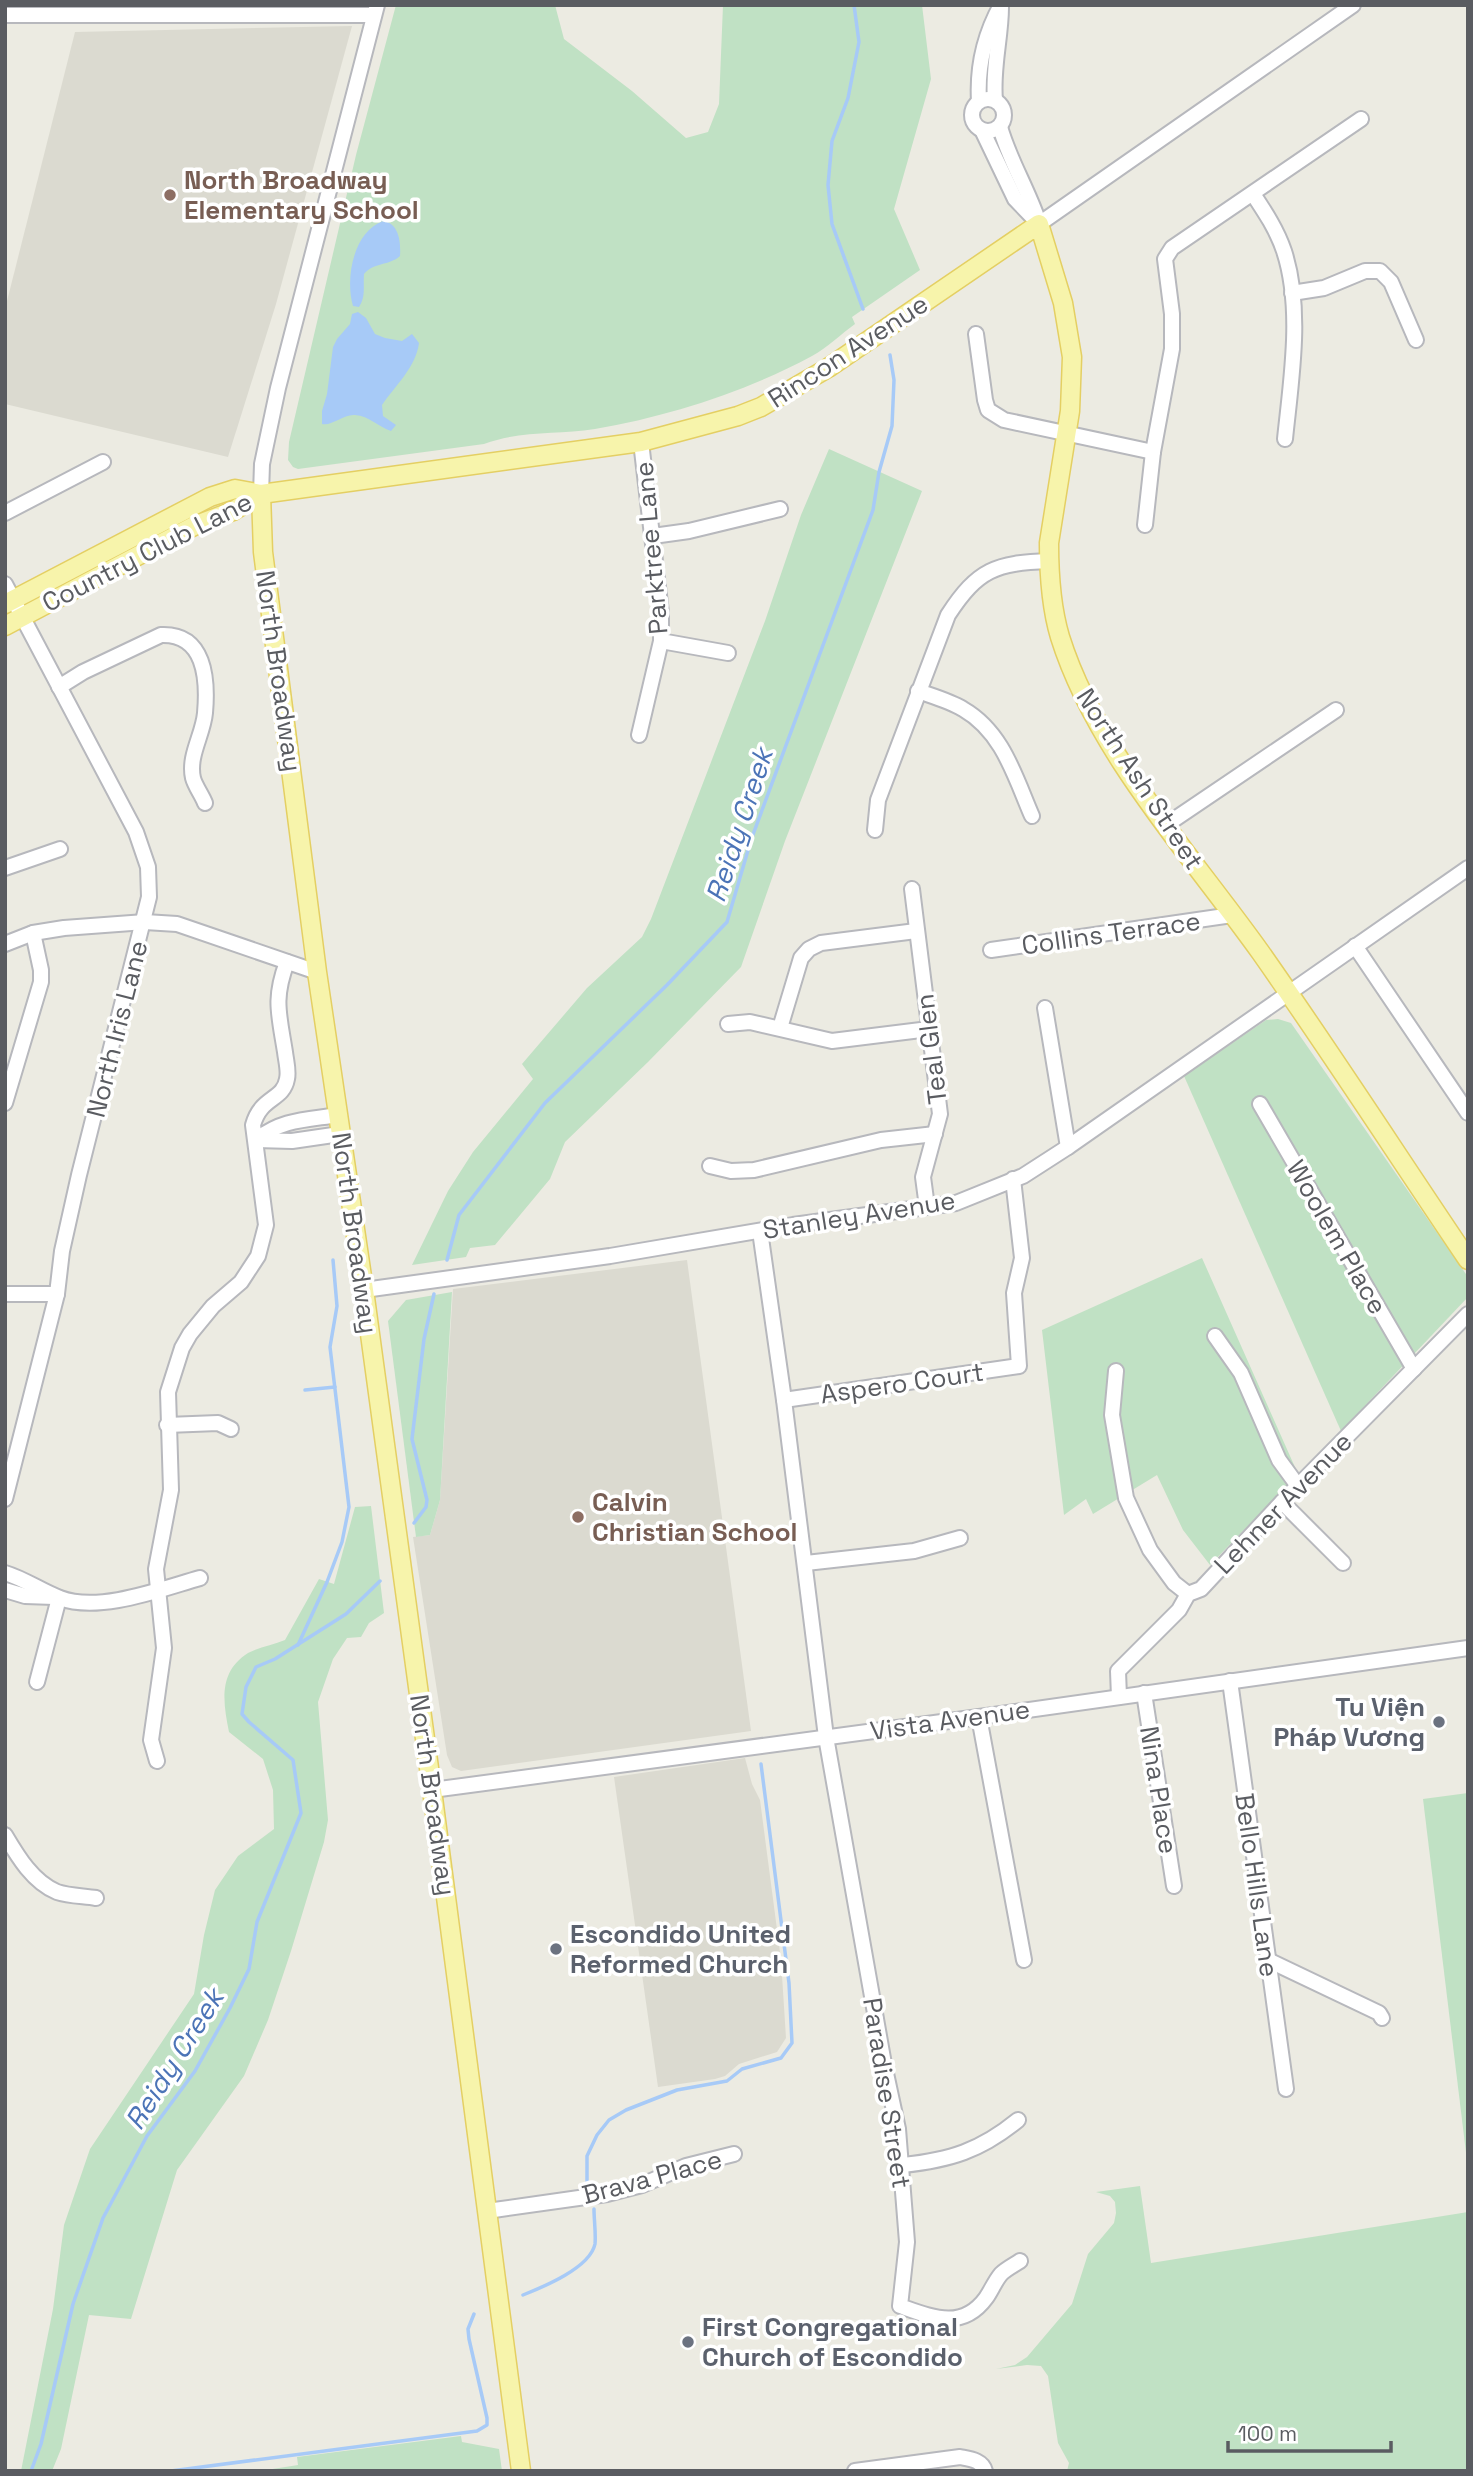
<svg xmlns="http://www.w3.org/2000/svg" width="1473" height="2476" font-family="'Space Grotesk',sans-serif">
<rect width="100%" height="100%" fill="#ecebe2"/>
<g fill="#dbdad0">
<path d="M352 26 276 304 228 457 5 404V309L75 32Z"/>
<path d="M687 1260 751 1731 461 1771 452 1767 447 1755 413 1537 430 1535 440 1500 453 1289Z"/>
<path d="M745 1758 752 1784 760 1800 781 1960 786 2038 777 2052 739 2064 725 2076 715 2079 658 2087 614 1777Z"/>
</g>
<g fill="#c0e1c4">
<path d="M396 5H555L564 39 632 91 686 138 708 132 719 104 723 5H922L931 79 894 209 920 270 852 317 855 324C841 334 827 348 812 356 745 392 669 416 595 429 557 435 521 430 484 444L298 469 293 467 288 460 289 442 356 155Z"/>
<path d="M829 449 922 491 785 841 741 967 648 1062 565 1142 550 1179 495 1245 470 1248 466 1257 412 1265 448 1191 473 1152 533 1079 522 1064 587 988 642 937 651 919 765 621 801 515Z"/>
<path d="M1278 1019 1291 1023 1468 1277V1297L1341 1431 1184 1076 1266 1020Z"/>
<path d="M1202 1258 1298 1474 1210 1565 1183 1530 1157 1475 1093 1514 1086 1499 1064 1515 1042 1330Z"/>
<path d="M452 1292 440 1500 430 1535 416 1537 388 1321 406 1300Z"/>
<path d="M371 1506 384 1613 369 1623 361 1637 347 1638 333 1659 318 1702 328 1820 324 1842 291 1951 268 2020 244 2076 177 2170 131 2319 89 2315 61 2449 52 2471H21L53 2309 64 2225 90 2149 194 1994 204 1935 215 1890 238 1856 274 1829 273 1790 263 1759 229 1732C223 1702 218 1672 248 1653 259 1647 273 1645 285 1640L319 1579 334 1584 355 1507Z"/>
<path d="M1468 1793V2169L1423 1799Z"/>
<path d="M1140 2186 1151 2263 1468 2212V2471H1067L1069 2463 1058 2443 1048 2376 1041 2366 1027 2365 996 2369 1015 2365 1027 2357 1072 2304 1088 2254 1114 2223 1116 2213 1115 2202 1110 2196 1096 2192Z"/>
<path d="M461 2436 462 2442 499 2449 502 2471H260L298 2465 297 2457Z"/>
</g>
<g fill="#a7caf7">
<path d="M383 221C399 223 401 242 400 256 389 266 374 262 364 274 363 287 366 296 359 307L353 306C345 279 353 232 383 221Z"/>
<path d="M358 312 366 318 375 334 385 338 402 341 412 334 419 343C416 367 395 386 382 405L383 416 396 425 391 431C379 427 369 416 355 415 343 414 333 426 322 424V411L327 394 333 347 337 339 350 324 352 314Z"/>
</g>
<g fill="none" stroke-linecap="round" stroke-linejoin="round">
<g stroke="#a7caf7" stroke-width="3.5">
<path d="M854 5 859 42 848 98 832 141 828 185 832 224 863 309"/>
<path d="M447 1260 459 1215 545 1103 667 985 727 922 751 840 873 510 879 472 892 426 894 380 890 355"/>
<path d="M305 1390 335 1387"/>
<path d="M414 1523 426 1507 427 1500 412 1439 424 1339 434 1294"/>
<path d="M298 1645 327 1582 342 1542 349 1507 330 1347 337 1306 333 1260"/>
<path d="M587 2182V2156L597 2135 609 2120 626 2110 677 2090 727 2081 742 2069 781 2058 792 2043 789 1983 761 1764"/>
<path d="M523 2295C543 2287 590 2268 595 2244 596 2233 594 2220 594 2209"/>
<path d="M31 2471 41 2444 73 2304 103 2218 147 2136 195 2071 230 2008 249 1969 257 1922 301 1813 293 1760 249 1722 242 1714 246 1687 256 1667 275 1659 346 1614 380 1581"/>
<path d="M171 2471 477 2431 487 2425V2418L469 2339 468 2329 474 2314"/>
</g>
<defs>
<g id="minor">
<path d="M5 15H374"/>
<circle cx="988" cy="115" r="16"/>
<path d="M995 100C992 68 1001 38 1001 7"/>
<path d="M979 101C977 68 985 34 1001 5"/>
<path d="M1000 127C1009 159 1027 188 1038 220"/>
<path d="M982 130 1015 199 1039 224"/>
<path d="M1253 194C1265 212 1277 230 1284 251 1303 309 1291 380 1285 439"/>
<path d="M1039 224 1353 5"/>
<path d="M1292 293 1324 288 1365 271H1380L1391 282 1416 340"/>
<path d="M976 334 985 400 988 410 1004 420 1153 452"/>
<path d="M261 494 262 464 278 388 377 5"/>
<path d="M5 513 103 462"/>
<path d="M1145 525 1153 452 1172 349V314L1165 259 1172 248 1361 119"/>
<path d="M653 536 689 531 780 509"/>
<path d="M5 584 136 832 148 867 149 897 79 1175 62 1251 57 1294 5 1499"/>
<path d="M661 641 728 653"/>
<path d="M59 687 83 672 161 635C205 633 208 679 205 713 203 735 188 756 193 778 195 786 202 795 205 803"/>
<path d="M918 691C932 696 950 701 963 709 1003 732 1015 777 1032 816"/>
<path d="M639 735 661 641V612L641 442"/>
<path d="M1166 825 1336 710"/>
<path d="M875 830 878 800 948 615C978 569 996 563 1049 561"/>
<path d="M5 868 60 849"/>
<path d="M912 889 940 1114 923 1177 927 1207"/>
<path d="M5 944 33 933 64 928 145 922 177 924 317 972"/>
<path d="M1355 946 1468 1113"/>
<path d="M991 950 1232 915"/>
<path d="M1045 1008 1068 1147"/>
<path d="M728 1024 750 1022 832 1041 929 1029"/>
<path d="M780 1028 801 958 809 949 821 943 916 931"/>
<path d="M5 1103 41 982V970L33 933"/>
<path d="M1260 1104 1414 1369"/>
<path d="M256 1140C282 1119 306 1120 338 1115"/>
<path d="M256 1140 292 1141 340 1134"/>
<path d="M710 1166 731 1171 754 1170 881 1140 935 1134"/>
<path d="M760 1231 784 1400 826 1737 884 2064 898 2129 907 2242 900 2306C931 2317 962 2331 986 2298 991 2291 995 2281 1001 2274 1006 2269 1014 2265 1020 2261"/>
<path d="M364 1290 610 1256 793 1225 956 1203 1023 1176 1068 1147 1468 868"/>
<path d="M5 1294H57"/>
<path d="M1215 1336 1241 1373 1279 1460 1298 1486"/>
<path d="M1116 1371 1112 1415 1126 1498 1150 1550 1174 1583 1188 1594"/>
<path d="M784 1400 1019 1366 1014 1293 1022 1258 1013 1179"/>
<path d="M167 1425 218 1423 231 1429"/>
<path d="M1282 1502 1343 1563"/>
<path d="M806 1563 914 1551 960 1538"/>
<path d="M5 1573C25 1579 41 1591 60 1598 99 1613 161 1589 200 1578"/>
<path d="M5 1590 25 1596 54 1597"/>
<path d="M1230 1681 1286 2089"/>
<path d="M37 1682 59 1598"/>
<path d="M1144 1693 1174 1886"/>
<path d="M1119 1697 1118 1671 1179 1610 1188 1594 1201 1589 1282 1502 1468 1314"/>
<path d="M979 1717 1024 1960"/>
<path d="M157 1761 151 1740 164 1648 156 1569 171 1490 168 1392 182 1348 190 1334 213 1306 241 1282 258 1256 266 1225 253 1125C261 1096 283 1101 287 1079 289 1071 286 1061 285 1052 279 1014 273 999 287 962"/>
<path d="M432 1790 979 1717 1468 1648"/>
<path d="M5 1835C18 1857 33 1882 57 1892 69 1896 84 1896 96 1898"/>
<path d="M1268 1960 1379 2013 1382 2018"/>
<path d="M903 2165C950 2160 980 2151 1018 2120"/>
<path d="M487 2211 607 2194 642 2185 686 2166 734 2154"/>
<path d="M855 2471 960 2457C970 2459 982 2460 985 2471"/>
</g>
<g id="major">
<path d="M261 494 263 552 317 972 364 1290 432 1790 521 2471"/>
<path d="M5 604 210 497 235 489 261 494 641 442 738 416 761 407 828 368 1039 224 1063 303 1072 357 1070 411 1049 543C1049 574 1051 607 1060 637 1096 752 1192 856 1261 953 1332 1054 1399 1158 1468 1260"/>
<path d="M5 626 194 526 233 511 261 494"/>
</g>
</defs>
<use href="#minor" stroke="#b7b8bd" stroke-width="18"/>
<use href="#major" stroke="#e4cf63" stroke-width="21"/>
<use href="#minor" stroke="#fff" stroke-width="14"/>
<use href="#major" stroke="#f7f4ab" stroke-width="18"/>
</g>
<g fill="#8d6e63" stroke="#fff" stroke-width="2.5">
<circle cx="170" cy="195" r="7"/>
<circle cx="578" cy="1517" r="7"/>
</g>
<g fill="#6b7280" stroke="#fff" stroke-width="2.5">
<circle cx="1439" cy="1722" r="7"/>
<circle cx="556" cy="1949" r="7"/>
<circle cx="688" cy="2342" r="7"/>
</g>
<g text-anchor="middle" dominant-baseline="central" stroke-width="7" stroke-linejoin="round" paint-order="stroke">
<g font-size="26" font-weight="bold" fill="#785e54" stroke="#fff" text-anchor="start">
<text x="184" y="180">North Broadway<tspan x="184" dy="30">Elementary School</tspan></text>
<text x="592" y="1502">Calvin<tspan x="592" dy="30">Christian School</tspan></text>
</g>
<g font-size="26" fill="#5a5c61" stroke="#fff">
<text transform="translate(848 351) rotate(-33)">Rincon Avenue</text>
<text transform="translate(651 548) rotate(-95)">Parktree Lane</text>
<text transform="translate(147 552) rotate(-27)">Country Club Lane</text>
<text transform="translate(279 671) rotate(82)">North Broadway</text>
<text transform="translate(1140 779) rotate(57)">North Ash Street</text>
<text transform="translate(1111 933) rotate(-8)">Collins Terrace</text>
<text transform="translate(117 1029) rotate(-76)">North Iris Lane</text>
<text transform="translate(931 1049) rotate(-97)">Teal Glen</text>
<text transform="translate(859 1215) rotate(-9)">Stanley Avenue</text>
<text transform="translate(355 1233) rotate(82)">North Broadway</text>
<text transform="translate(1337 1237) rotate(60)">Woolem Place</text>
<text transform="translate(902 1383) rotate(-8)">Aspero Court</text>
<text transform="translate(1283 1503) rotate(-46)">Lehner Avenue</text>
<text transform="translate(950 1720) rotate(-8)">Vista Avenue</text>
<text transform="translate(1159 1790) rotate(81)">Nina Place</text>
<text transform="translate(433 1795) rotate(82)">North Broadway</text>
<text transform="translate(1257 1885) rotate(82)">Bello Hills Lane</text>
<text transform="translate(887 2093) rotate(81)">Paradise Street</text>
<text transform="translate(652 2177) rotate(-15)">Brava Place</text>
</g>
<g font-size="26" font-weight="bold" fill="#5b616d" stroke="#fff" text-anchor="start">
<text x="1425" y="1707" text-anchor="end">Tu Viện<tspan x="1425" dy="30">Pháp Vương</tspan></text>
<text x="570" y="1934">Escondido United<tspan x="570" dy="30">Reformed Church</tspan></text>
<text x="702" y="2327">First Congregational<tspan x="702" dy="30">Church of Escondido</tspan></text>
</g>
<g font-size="28" font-style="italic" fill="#4c74b7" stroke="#fff">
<text transform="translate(739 825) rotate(-72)">Reidy Creek</text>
<text transform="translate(174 2059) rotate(-58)">Reidy Creek</text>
</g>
</g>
<rect width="1473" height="2476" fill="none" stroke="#5a5c61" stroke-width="14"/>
<path d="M1228 2441v10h163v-10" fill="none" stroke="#5a5c61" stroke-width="3.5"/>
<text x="1238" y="2441" font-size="21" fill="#5a5c61" stroke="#ffffff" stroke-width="5" paint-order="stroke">100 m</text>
</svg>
